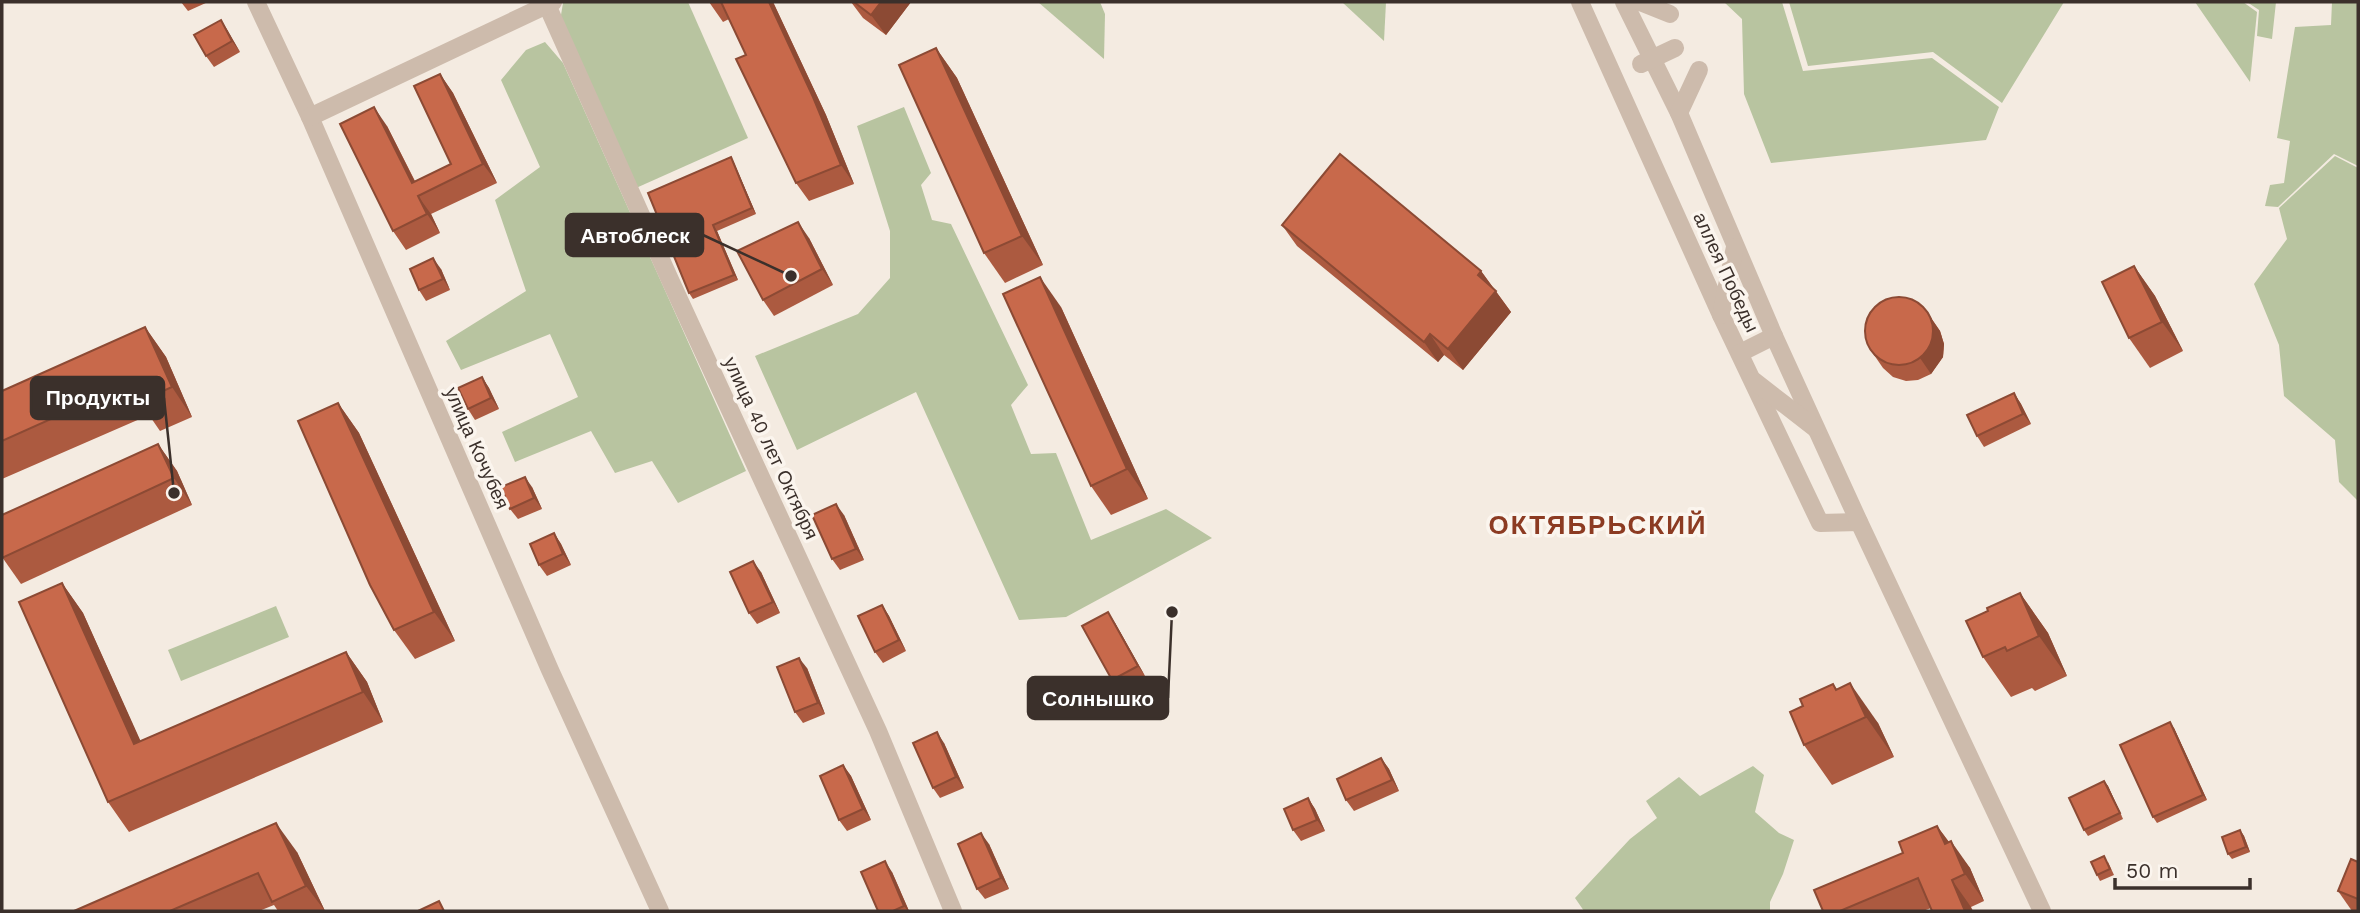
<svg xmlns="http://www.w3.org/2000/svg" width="2360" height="913" font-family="'Work Sans',sans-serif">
<rect width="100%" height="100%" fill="#f4ebe1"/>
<g fill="#b8c4a0">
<path d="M566 2H688L748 138 636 188 560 21 563 3Z"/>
<path d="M1038 2H1100L1105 14 1104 59Z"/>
<path d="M1342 2H1386L1384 41Z"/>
<path d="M1724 2H1782L1803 71 1932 58 1999 107 1986 140 1771 163 1744 94 1742 19Z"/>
<path d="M1789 2H2064L2002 103 1933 52 1808 66Z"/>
<path d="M2195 2H2243L2257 12 2250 82Z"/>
<path d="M2247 2H2276L2272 39 2257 36 2259 10Z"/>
<path d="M2332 2H2358V166L2334 154 2278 207 2265 206 2270 185 2284 183 2290 141 2277 138 2295 27 2331 25Z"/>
<path d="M545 42 563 63 746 471 678 503 652 461 615 473 591 431 515 462 502 432 578 397 550 334 461 370 446 341 526 291 495 200 540 167 501 80 526 50Z"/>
<path d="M904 107 931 173 921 185 932 220 951 224 1028 385 1011 405 1031 454 1056 453 1091 540 1166 509 1212 538 1066 617 1019 620 916 392 797 450 755 356 858 314 890 278V231L857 126Z"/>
<path d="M2335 156 2358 168V501L2339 482 2335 440 2284 396 2279 345 2254 284 2287 239 2279 208Z"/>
<path d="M276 606 289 637 181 681 168 650Z"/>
<path d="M1753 766 1764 775 1755 812 1779 833 1794 840 1783 874 1770 902V911H1584L1575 898 1630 839 1657 818 1646 801 1679 777 1700 796Z"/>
</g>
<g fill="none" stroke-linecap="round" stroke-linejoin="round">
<g stroke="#cdbbac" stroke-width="18">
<path d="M256 2 310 117 550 670 660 911"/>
<path d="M1580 2 1721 315 1820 523 1859 522"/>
<path d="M1624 2 1679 113 1774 336 1859 522 2042 911"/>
<path d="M1640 2 1670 14"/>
<path d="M547 5 671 282 878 731 953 911"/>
<path d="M1641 64 1675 48"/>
<path d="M1679 113 1699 70"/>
<path d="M310 117 553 2"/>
<path d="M1721 315 1735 247"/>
<path d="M1740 353 1774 336"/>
<path d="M1754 381 1815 428"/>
</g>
</g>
<g fill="#ac5a40">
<path d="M181 2H208L188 11Z"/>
<path d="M709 2H773L826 115 854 184 809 201 796 183 746 55 729 19 723 22Z"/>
<path d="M851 2H911L886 35 863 18Z"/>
<path d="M221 20 240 52 214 67 206 56Z"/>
<path d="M936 48 957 78 1043 265 1005 283 984 253Z"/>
<path d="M440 74 453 93 497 183 431 214 440 233 406 250 393 231 387 126 415 181 451 164Z"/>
<path d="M731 157 734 163 756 214 717 231 738 280 693 299 689 293Z"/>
<path d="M1282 225 1481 271 1511 312 1463 370 1444 355 1438 362 1297 246Z"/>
<path d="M809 238 833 285 774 316 763 300Z"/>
<path d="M2134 266 2155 296 2183 351 2150 368 2129 338Z"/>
<path d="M441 269 450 290 426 301 419 290Z"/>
<path d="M1061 307 1148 499 1111 515 1091 486Z"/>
<path d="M1929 315 1940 331 1944 344 1943 357 1931 374 1918 380 1906 381 1893 377 1883 368 1872 352Z"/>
<path d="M145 327 166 357 192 417 160 431 149 415 2 479V391Z"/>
<path d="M482 377 489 388 499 409 475 420 468 409Z"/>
<path d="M2014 393 2021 404 2031 424 1984 447 1977 436Z"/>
<path d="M338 403 359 433 455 641 415 659 394 630Z"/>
<path d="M158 444 177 471 192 505 21 584 2 557Z"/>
<path d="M532 487 542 509 518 519 510 509Z"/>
<path d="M844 515 864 560 840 570 832 559Z"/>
<path d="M554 533 561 544 571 565 547 576 539 565Z"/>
<path d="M761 572 780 613 757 624 749 613Z"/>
<path d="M62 583 83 613 140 741 346 652 367 682 383 722 129 832 108 802Z"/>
<path d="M2020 593 2048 633 2067 676 2035 691 2032 688 2011 697 1983 657 1988 611Z"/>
<path d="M882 605 889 616 906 651 883 663 875 652Z"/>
<path d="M1115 623 1145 676 1120 691 1112 680Z"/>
<path d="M807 668 825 714 803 723 795 712Z"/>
<path d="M1833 684 1837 689 1878 723 1894 757 1832 785 1804 745 1803 706Z"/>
<path d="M2174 728 2207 800 2157 823 2153 817Z"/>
<path d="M944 743 964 788 940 798 933 788Z"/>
<path d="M1381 758 1389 769 1399 791 1354 811 1346 800Z"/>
<path d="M843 765 851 776 871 820 847 831 839 820Z"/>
<path d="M2104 781 2108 786 2123 819 2088 836 2084 830Z"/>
<path d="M1308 798 1315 809 1325 831 1301 841 1293 830Z"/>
<path d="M1937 826 1949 842 1970 868 1984 901 1971 907 1931 908 1923 911H1823L1903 853Z"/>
<path d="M2240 830 2244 836 2250 852 2232 859 2228 854Z"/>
<path d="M989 844 1009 889 985 899 977 889Z"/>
<path d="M297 852 325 911H278L274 905 259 911H74Z"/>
<path d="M2108 862 2114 875 2100 881 2097 875Z"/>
<path d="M2358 862V911H2352L2338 891Z"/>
<path d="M892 872 909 911H878Z"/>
</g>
<g fill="#8c4a34">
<path d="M769 2H773L826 115 854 184 841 165Z"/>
<path d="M881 2H911L886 35 871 15Z"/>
<path d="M221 20 228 31 240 52 232 41Z"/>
<path d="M936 48 957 78 1043 265 1022 236Z"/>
<path d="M440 74 453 93 497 183 483 164Z"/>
<path d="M374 107 387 126 421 194 412 183Z"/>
<path d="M731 157 734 163 756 214 752 208Z"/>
<path d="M418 196 431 214 440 233 427 214Z"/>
<path d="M798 222 809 238 833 285 822 269Z"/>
<path d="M713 225 717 231 738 280 734 275Z"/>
<path d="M433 258 441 269 450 290 443 279Z"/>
<path d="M2134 266 2155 296 2183 351 2162 322Z"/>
<path d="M1481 271 1511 312 1463 370 1448 349 1478 275Z"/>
<path d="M1040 277 1061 307 1148 499 1127 469Z"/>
<path d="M1929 315 1940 331 1944 344 1943 357 1931 374 1920 358Z"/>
<path d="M145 327 166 357 192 417 172 387Z"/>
<path d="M1430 334 1444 355 1438 362 1424 342Z"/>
<path d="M482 377 489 388 499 409 491 398Z"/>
<path d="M2014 393 2021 404 2031 424 2023 414Z"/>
<path d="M338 403 359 433 455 641 434 612Z"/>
<path d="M158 444 177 471 192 505 174 478Z"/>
<path d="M525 477 532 487 542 509 534 498Z"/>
<path d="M836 504 844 515 864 560 856 549Z"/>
<path d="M554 533 561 544 571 565 563 554Z"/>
<path d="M753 561 761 572 780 613 773 602Z"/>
<path d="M62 583 83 613 155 773 134 744Z"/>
<path d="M2020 593 2048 633 2067 676 2039 636Z"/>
<path d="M882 605 889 616 906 651 899 640Z"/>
<path d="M1108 612 1115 623 1145 676 1138 666Z"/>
<path d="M346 652 367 682 383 722 363 692Z"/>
<path d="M799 658 807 668 825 714 818 703Z"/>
<path d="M1850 683 1878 723 1894 757 1866 717Z"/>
<path d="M2170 722 2174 728 2207 800 2203 795Z"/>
<path d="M937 732 944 743 964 788 956 777Z"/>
<path d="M1381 758 1389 769 1399 791 1392 780Z"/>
<path d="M843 765 851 776 871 820 863 809Z"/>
<path d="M2104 781 2108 786 2123 819Z"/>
<path d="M1308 798 1315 809 1325 831 1317 820Z"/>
<path d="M276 823 297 852 325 911 306 886Z"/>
<path d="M1937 826 1957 853 1945 844Z"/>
<path d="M2240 830 2244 836 2250 852 2246 847Z"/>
<path d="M981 833 989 844 1009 889 1001 878Z"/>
<path d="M1951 841 1970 868 1984 901 1965 874Z"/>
<path d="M885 861 892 872 909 911H908L904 906Z"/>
<path d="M1952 880 1971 907 1973 911H1965Z"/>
</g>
<g fill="#c8694b" stroke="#8c4a34" stroke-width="2">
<path d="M721 2H769L813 97 841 165 796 183 736 59 746 55Z"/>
<path d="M854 2H881L871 15Z"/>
<path d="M221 20 232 41 206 56 194 35Z"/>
<path d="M936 48 1022 236 984 253 899 65Z"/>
<path d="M440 74 483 164 418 196 427 214 393 231 340 124 374 107 412 183 451 164 414 86Z"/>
<path d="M1340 154 1481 271 1478 275 1496 291 1448 349 1430 334 1424 342 1282 225Z"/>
<path d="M731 157 752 208 713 225 734 275 689 293 648 193Z"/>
<path d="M798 222 822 269 763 300 737 251Z"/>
<path d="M433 258 443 279 419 290 410 269Z"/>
<path d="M2134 266 2162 322 2129 338 2102 282Z"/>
<path d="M1040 277 1127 469 1091 486 1003 294Z"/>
<circle cx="1899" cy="331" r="34"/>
<path d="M145 327 172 387 139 402 131 383 2 441V391Z"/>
<path d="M482 377 491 398 468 409 458 388Z"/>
<path d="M2014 393 2023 414 1977 436 1967 415Z"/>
<path d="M338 403 434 612 394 630 370 585 298 421Z"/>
<path d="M158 444 174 478 2 558V515Z"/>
<path d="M525 477 534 498 510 509 501 487Z"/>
<path d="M836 504 856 549 832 559 812 515Z"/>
<path d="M554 533 563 554 539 565 530 544Z"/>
<path d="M753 561 773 602 749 613 730 572Z"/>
<path d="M62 583 134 744 346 652 363 692 108 802 19 602Z"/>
<path d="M2020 593 2039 636 2007 651 2005 647 1983 657 1966 621 1988 611 1987 608Z"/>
<path d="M882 605 899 640 875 652 858 616Z"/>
<path d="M1108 612 1138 666 1112 680 1082 626Z"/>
<path d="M799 658 818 703 795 712 777 667Z"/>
<path d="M1850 683 1866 717 1804 745 1790 712 1803 706 1800 699 1833 684 1836 690Z"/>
<path d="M2170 722 2203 795 2153 817 2120 745Z"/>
<path d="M937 732 956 777 933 788 913 743Z"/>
<path d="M1381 758 1392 780 1346 800 1337 779Z"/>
<path d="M843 765 863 809 839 820 820 776Z"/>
<path d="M2104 781 2120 813 2084 830 2069 798Z"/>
<path d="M1308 798 1317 820 1293 830 1284 809Z"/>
<path d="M276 823 306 886 272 902 258 873 170 911H74Z"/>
<path d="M1937 826 1945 844 1951 841 1965 874 1952 880 1965 911H1932L1918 878 1840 911H1823L1814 890 1903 853 1899 842Z"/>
<path d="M2240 830 2246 847 2228 854 2222 837Z"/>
<path d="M981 833 1001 878 977 889 958 844Z"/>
<path d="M2104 856 2110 869 2097 875 2091 862Z"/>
<path d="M2351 859 2358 862V899L2338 891Z"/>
<path d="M885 861 904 906 893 911H878L861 872Z"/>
<path d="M439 901 444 911H418Z"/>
</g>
<g text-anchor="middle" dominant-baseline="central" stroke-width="7" stroke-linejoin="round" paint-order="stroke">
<g font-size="19" fill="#3b302b" stroke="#fbf5ee">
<text transform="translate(1726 272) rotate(65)">аллея Победы</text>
<text transform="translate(477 448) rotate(66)">улица Кочубея</text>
<text transform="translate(771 448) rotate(65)">улица 40 лет Октября</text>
</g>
<g font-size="26" font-weight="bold" letter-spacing="2" fill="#8c3b22" stroke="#fbf5ee">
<text x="1598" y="525">ОКТЯБРЬСКИЙ</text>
</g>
</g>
<path fill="none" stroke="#3b302b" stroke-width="2.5" d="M791 276L703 235M174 493L164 398M1172 612L1168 698"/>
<g fill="#3b302b" stroke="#fbf5ee" stroke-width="2.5">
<circle cx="791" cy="276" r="7"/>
<circle cx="174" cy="493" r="7"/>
<circle cx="1172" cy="612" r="7"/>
</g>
<g fill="#3b302b" stroke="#3b302b" stroke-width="2.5">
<rect x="566" y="214" width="137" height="42" rx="7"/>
<rect x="31" y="377" width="133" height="42" rx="7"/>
<rect x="1028" y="677" width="140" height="42" rx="7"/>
</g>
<g font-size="21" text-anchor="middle" font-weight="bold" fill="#fff">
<text x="635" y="243">Автоблеск</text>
<text x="98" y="405">Продукты</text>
<text x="1098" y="706">Солнышко</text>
</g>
<rect width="2360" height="913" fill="none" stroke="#3b302b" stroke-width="7"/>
<path d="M2115 878v10h135v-10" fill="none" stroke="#3b302b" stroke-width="3.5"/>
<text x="2126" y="878" font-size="21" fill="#3b302b" stroke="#fbf5ee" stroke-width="5" paint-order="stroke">50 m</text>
</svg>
